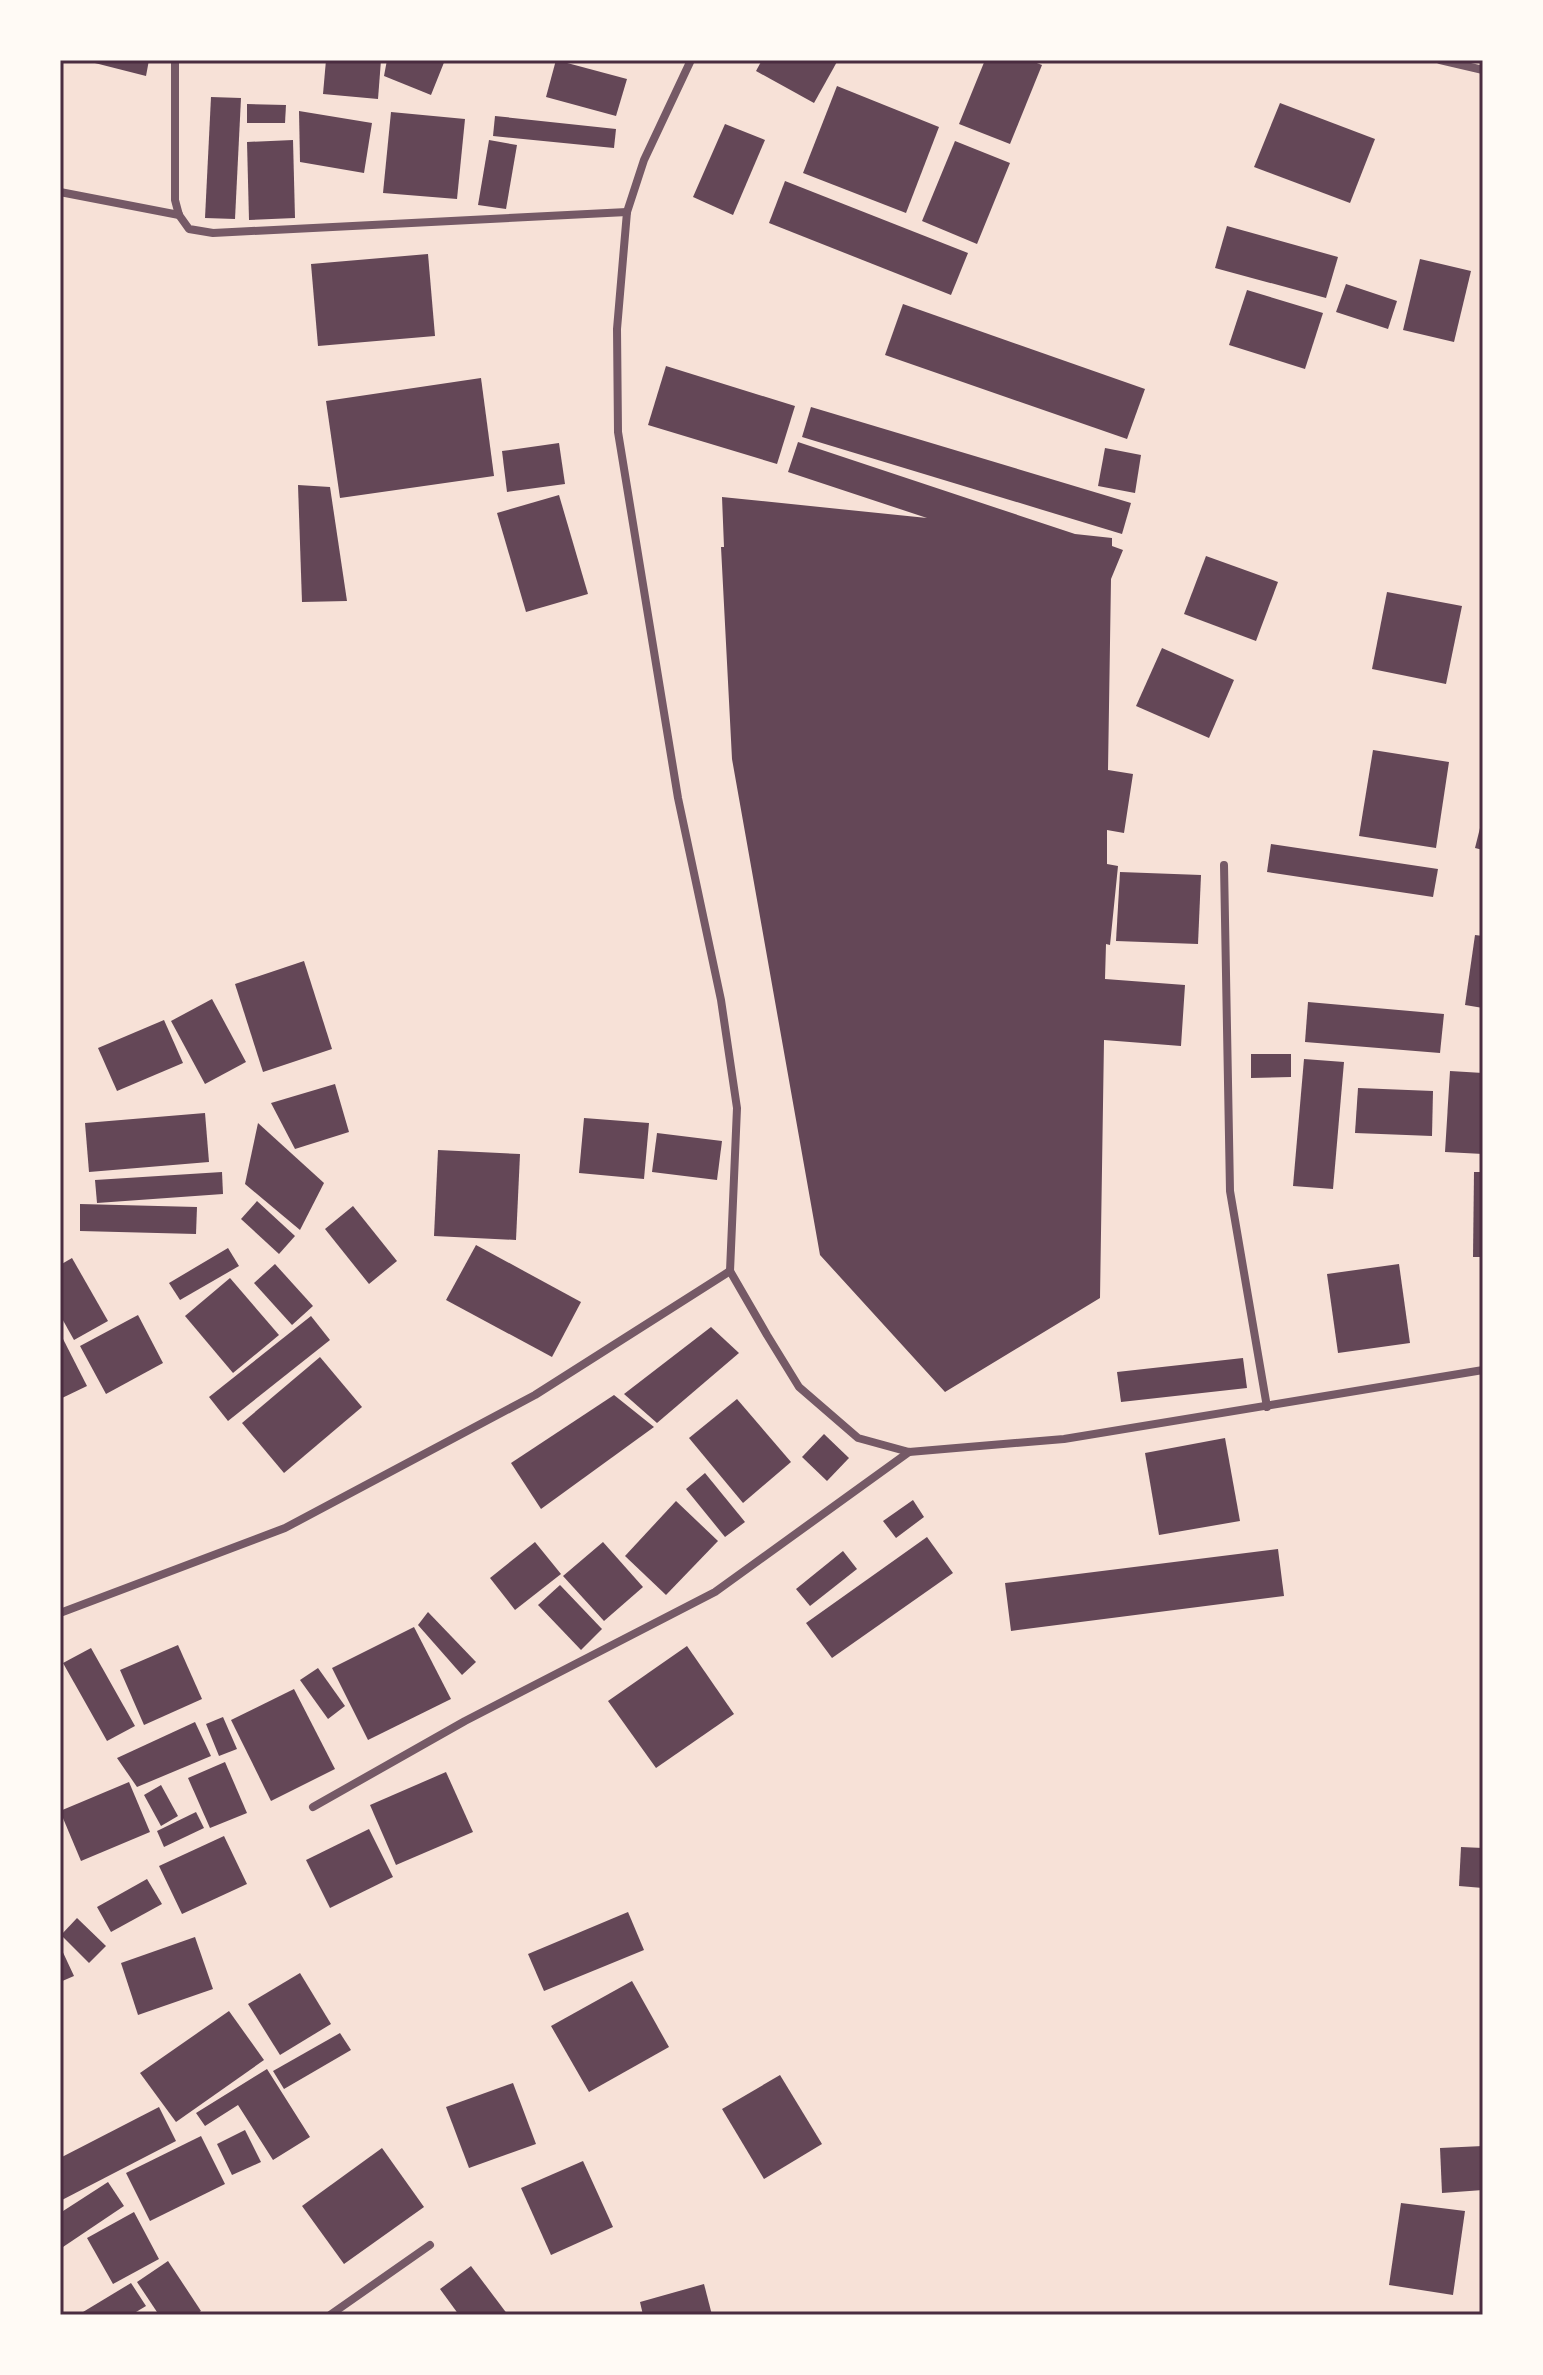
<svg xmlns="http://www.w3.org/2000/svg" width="1543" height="2375" font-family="'Noto Sans',sans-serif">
<rect width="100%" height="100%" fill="#f7e1d7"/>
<g fill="#644757">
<path d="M83 60H149L146 76Z"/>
<path d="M326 60H381L378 99 323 94Z"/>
<path d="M387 60H445L431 95 384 76Z"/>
<path d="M556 60 627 79 616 116 546 97Z"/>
<path d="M762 60H838L814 103 756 71Z"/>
<path d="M985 60H1029L1042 65 1010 144 959 124Z"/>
<path d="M837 86 939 127 906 213 803 173Z"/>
<path d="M211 97 241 98 235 219 205 218Z"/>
<path d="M1280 103 1375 139 1350 203 1254 167Z"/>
<path d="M247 104 286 105 285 123H247Z"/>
<path d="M299 111 372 123 364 173 300 162Z"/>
<path d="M391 112 465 119 457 199 383 193Z"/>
<path d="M495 116 616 129 614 148 493 136Z"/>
<path d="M725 124 765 140 733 215 693 197Z"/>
<path d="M293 140 295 218 249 220 247 142Z"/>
<path d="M489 140 517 145 506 209 478 205Z"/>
<path d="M955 141 1010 163 977 244 922 221Z"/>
<path d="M785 181 968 253 951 295 769 223Z"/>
<path d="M1227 226 1338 257 1326 298 1215 268Z"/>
<path d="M428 254 435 336 318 346 311 264Z"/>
<path d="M1420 259 1471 271 1454 342 1403 330Z"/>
<path d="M1346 284 1397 301 1388 329 1336 312Z"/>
<path d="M1247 290 1323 313 1305 369 1229 345Z"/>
<path d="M903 304 1145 389 1127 439 885 355Z"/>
<path d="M666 366 795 406 777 464 648 425Z"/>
<path d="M481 378 494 476 340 498 326 401Z"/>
<path d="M811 407 1131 503 1122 534 802 437Z"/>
<path d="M798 442 1075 534 1112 538V546L1123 550 1111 579 1108 770 1133 774 1124 833 1107 830V864L1118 866 1110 945 1106 944 1105 979 1185 985 1181 1046 1104 1040 1100 1298 945 1392 820 1255 732 759 721 547H724L722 497 927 518 788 472Z"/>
<path d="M559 443 565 484 507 492 502 451Z"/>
<path d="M1105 448 1141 455 1135 493 1098 486Z"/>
<path d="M298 485 330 487 347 601 302 602Z"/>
<path d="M559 495 588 594 526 612 497 513Z"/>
<path d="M1206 556 1278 582 1256 641 1184 614Z"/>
<path d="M1387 592 1462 606 1446 684 1372 669Z"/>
<path d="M1162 648 1234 680 1209 738 1136 706Z"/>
<path d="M1373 750 1449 762 1436 848 1359 836Z"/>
<path d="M1483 816V850L1475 848Z"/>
<path d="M1271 844 1438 869 1433 897 1267 872Z"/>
<path d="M1120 872 1201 875 1198 944 1116 941Z"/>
<path d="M1475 935 1483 936V1008L1465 1005Z"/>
<path d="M304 961 332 1049 263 1072 235 984Z"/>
<path d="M212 999 246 1062 205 1084 171 1021Z"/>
<path d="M1308 1002 1444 1014 1440 1053 1305 1042Z"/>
<path d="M164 1020 183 1063 117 1091 98 1048Z"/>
<path d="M1251 1054H1291V1077L1251 1078Z"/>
<path d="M1304 1059 1344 1062 1333 1189 1293 1186Z"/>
<path d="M1450 1071 1483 1073V1154L1445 1152Z"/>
<path d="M335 1084 349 1132 295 1149 271 1103Z"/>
<path d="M1358 1088 1433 1091 1432 1136 1355 1133Z"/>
<path d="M205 1113 209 1162 89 1172 85 1123Z"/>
<path d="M584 1118 649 1123 644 1179 579 1173Z"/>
<path d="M258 1123 324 1183 300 1230 245 1184Z"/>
<path d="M657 1133 722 1141 717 1180 652 1172Z"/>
<path d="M438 1150 520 1154 516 1240 434 1236Z"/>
<path d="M222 1172 223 1194 97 1203 95 1180Z"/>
<path d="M1474 1172H1483V1257H1473Z"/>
<path d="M257 1201 295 1236 279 1254 241 1219Z"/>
<path d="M80 1204 197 1207 196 1234 80 1231Z"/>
<path d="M353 1206 397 1261 369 1284 325 1229Z"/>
<path d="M476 1245 581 1302 552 1357 446 1300Z"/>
<path d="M228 1248 239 1266 180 1300 169 1283Z"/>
<path d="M72 1258 108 1321 74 1340 60 1315V1265Z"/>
<path d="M275 1264 313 1306 292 1325 254 1283Z"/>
<path d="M1399 1264 1410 1343 1338 1353 1327 1274Z"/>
<path d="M230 1278 279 1335 233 1373 185 1316Z"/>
<path d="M138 1315 163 1363 106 1394 80 1346Z"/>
<path d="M311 1316 330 1340 228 1421 209 1397Z"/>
<path d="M711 1327 739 1353 657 1423 624 1394Z"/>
<path d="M60 1333 87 1386 60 1399Z"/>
<path d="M320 1357 362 1407 284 1473 242 1423Z"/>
<path d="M1243 1358 1247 1388 1121 1402 1117 1372Z"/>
<path d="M614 1395 654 1427 541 1509 511 1463Z"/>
<path d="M737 1399 791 1462 743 1503 689 1438Z"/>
<path d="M824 1434 849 1458 827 1481 802 1457Z"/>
<path d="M1225 1438 1240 1521 1159 1535 1145 1453Z"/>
<path d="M705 1473 745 1522 725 1537 686 1489Z"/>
<path d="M913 1500 924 1517 896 1538 883 1521Z"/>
<path d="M676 1501 718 1541 666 1595 625 1556Z"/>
<path d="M927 1537 953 1573 832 1658 806 1623Z"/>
<path d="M535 1542 561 1574 515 1610 490 1578Z"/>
<path d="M603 1542 643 1587 604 1621 563 1576Z"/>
<path d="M1278 1549 1284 1596 1011 1631 1005 1583Z"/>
<path d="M843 1551 857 1569 810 1606 796 1589Z"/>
<path d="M560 1585 602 1629 581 1650 538 1605Z"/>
<path d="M428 1612 476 1662 462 1675 418 1625Z"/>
<path d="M414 1627 451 1699 368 1740 332 1668Z"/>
<path d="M178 1645 202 1699 144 1725 120 1670Z"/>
<path d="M687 1646 734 1714 656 1768 608 1701Z"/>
<path d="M91 1648 135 1726 107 1741 63 1663Z"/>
<path d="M318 1668 345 1706 328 1719 300 1680Z"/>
<path d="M294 1689 335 1769 271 1801 231 1720Z"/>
<path d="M223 1717 237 1749 219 1756 206 1724Z"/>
<path d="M195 1722 211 1756 137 1787 117 1758Z"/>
<path d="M225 1762 247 1813 210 1828 188 1778Z"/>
<path d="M446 1772 473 1832 396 1865 370 1805Z"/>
<path d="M129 1782 150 1832 81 1861 60 1811Z"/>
<path d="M161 1785 178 1816 161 1826 144 1795Z"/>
<path d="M196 1812 204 1828 164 1847 157 1831Z"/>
<path d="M369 1829 393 1877 330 1908 306 1860Z"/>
<path d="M224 1836 247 1884 182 1914 159 1866Z"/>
<path d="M1461 1847 1483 1848V1888L1459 1886Z"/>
<path d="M147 1879 162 1904 111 1932 97 1907Z"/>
<path d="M628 1912 644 1950 544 1991 528 1954Z"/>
<path d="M77 1918 106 1946 89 1963 61 1935Z"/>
<path d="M195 1937 213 1989 138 2015 121 1963Z"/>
<path d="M60 1946 74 1976 60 1982Z"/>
<path d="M300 1973 331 2024 280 2055 248 2004Z"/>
<path d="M632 1981 669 2047 589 2092 551 2026Z"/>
<path d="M229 2011 264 2060 176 2122 140 2073Z"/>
<path d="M340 2033 351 2050 284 2089 273 2071Z"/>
<path d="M267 2069 310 2137 273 2160 238 2105 205 2126 196 2113Z"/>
<path d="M780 2075 822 2144 764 2179 722 2109Z"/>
<path d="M513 2083 536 2144 469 2168 446 2107Z"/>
<path d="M159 2107 176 2141 60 2201V2158Z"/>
<path d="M245 2130 261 2162 232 2175 217 2144Z"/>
<path d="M201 2136 225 2184 150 2221 126 2173Z"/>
<path d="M1483 2146V2190L1442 2193 1440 2148Z"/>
<path d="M382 2148 424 2207 344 2264 302 2206Z"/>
<path d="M583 2161 613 2227 551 2255 521 2188Z"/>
<path d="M108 2182 124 2206 60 2249V2213Z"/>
<path d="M1401 2203 1465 2211 1453 2295 1389 2285Z"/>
<path d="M134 2212 159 2259 113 2284 87 2238Z"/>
<path d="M168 2261 201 2311 195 2315H159L137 2282Z"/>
<path d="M471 2266 508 2315H459L440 2289Z"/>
<path d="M131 2283 146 2306 131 2315H78Z"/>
<path d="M704 2284 712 2315H643L640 2302Z"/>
</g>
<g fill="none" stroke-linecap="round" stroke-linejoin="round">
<g stroke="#755966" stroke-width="8">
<path d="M175 60V200L179 215 189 229 213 233 627 212"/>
<path d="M691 60 644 160 627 212 617 329 618 432 678 798 721 1000 737 1108 730 1271 767 1335 799 1387 858 1438 909 1452 1064 1439 1483 1370"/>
<path d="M1440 60 1483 70"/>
<path d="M60 192 179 215"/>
<path d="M1224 865 1230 1191 1267 1407"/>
<path d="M60 1613 285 1528 535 1395 730 1271"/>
<path d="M313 1807 465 1721 715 1592 909 1452"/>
<path d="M330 2315 430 2245"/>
</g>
</g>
<rect width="1543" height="2375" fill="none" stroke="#fffaf5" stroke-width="124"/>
<rect x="62" y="62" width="1419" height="2251" fill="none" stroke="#4a2c40" stroke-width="3"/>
</svg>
